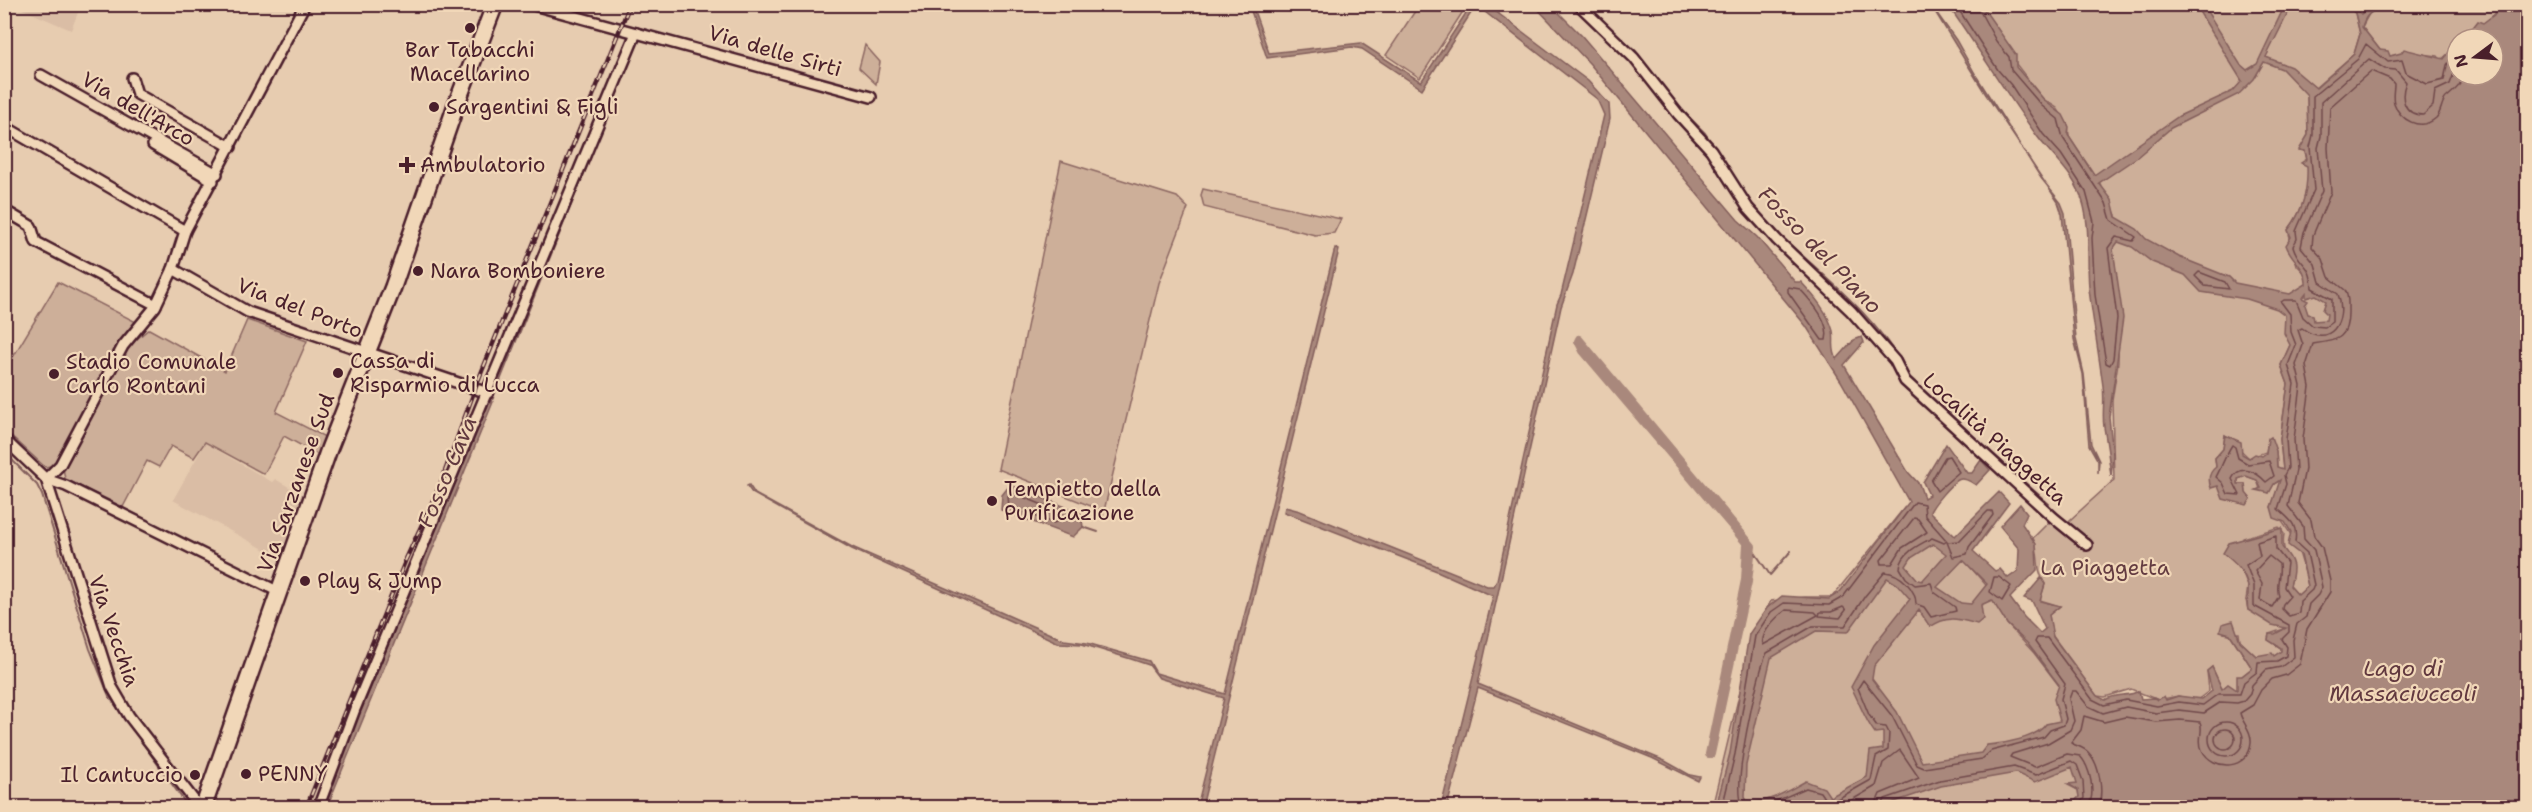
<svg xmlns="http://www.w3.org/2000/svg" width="2532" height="812" font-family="'Shantell Sans',sans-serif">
<rect width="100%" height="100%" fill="#e7ccb0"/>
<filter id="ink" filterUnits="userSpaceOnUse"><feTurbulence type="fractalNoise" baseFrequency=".0167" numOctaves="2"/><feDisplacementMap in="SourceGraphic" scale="12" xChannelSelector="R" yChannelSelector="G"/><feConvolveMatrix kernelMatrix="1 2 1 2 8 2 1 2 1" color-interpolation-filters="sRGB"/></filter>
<g filter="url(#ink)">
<g fill="#dabda5">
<path d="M13 5H81L71 30Z"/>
<path d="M205 443 272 482 275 479 308 498 286 561 173 500Z"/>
</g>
<g fill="#cdaf99" stroke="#8c6762" stroke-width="1.5">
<path d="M2350 4 2348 7 2355 13 2360 34 2354 54 2307 95 2308 135 2300 150 2305 151C2312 177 2306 208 2288 230L2297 265 2324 293 2335 318 2290 345 2281 365 2288 384 2280 439 2283 470 2277 467 2276 451 2268 439 2266 452 2249 458 2225 435 2223 449 2215 458 2218 486 2246 493 2245 484H2238V479L2246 476 2257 480 2260 489 2269 493 2274 484 2281 480 2271 507C2296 538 2299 547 2308 586L2298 595 2290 586C2296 563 2280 557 2284 534L2279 527 2243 538 2240 566 2248 586 2246 600 2248 610 2287 628 2269 634 2268 640 2281 648 2282 652 2274 656H2256L2240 641 2239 633H2223L2230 634 2252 668 2242 676 2237 690 2222 689 2212 667 2207 671 2209 691 2197 700 2178 696 2158 700 2131 689 2105 697 2097 696 2052 635 2049 615 2060 606 2040 600 2045 584C2034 566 2041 554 2033 538L2050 521 2060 529 2114 480 2112 401 2118 363 2119 300 2113 250 2116 215 2098 180 2069 137 2068 125 2057 108 2043 99 2016 64 2014 56 1980 5Z"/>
<path d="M1419 5H1456L1464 10 1420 78 1386 55Z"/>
<path d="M2378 5H2498L2495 14 2464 39H2457L2449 53 2441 60 2438 56 2414 53 2390 56 2380 50 2362 27 2370 12 2379 9Z"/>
<path d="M865 45 880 62 876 84 859 68Z"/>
<path d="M1061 161 1177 197 1188 208 1159 283 1102 519 1096 508 998 469Z"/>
<path d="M1203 189 1341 219 1334 233 1315 235 1204 207 1201 195Z"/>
<path d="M58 282 138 323 56 465 45 467 5 430 4 372Z"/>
<path d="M247 320 307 341 276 412 329 439 322 457 284 436 264 474 205 442 194 458 171 446 159 467 147 461 123 507 65 479 63 468 126 348 149 329 225 371Z"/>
<path d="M1904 508 1965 561 1985 584 2007 624 2034 653 2060 687V720L2078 783 2070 786 2078 790 2079 797 2069 807 1712 808 1750 649 1756 628 1771 601 1805 597H1832Z"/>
</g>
<g fill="#a9887b" stroke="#835e5b" stroke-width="1.5" fill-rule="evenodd">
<path d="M1249 5H1252L1269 53 1361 43 1421 82 1468 10 1471 13 1422 89 1362 49 1352 47 1267 58Z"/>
<path d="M1476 5H1487L1588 81 1609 104 1610 119 1573 274 1561 307 1478 684 1665 761 1690 775 1700 777 1698 781 1652 758 1478 688 1447 807H1441L1493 596 1437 571 1284 512 1285 507 1300 511 1487 586H1494L1497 580 1557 304 1561 295 1604 115 1597 99Z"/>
<path d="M1534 5H1551L1582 36 1738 220 1757 237 1795 282H1801C1814 296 1828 312 1833 331 1835 342 1831 349 1837 359L1854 340 1862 337 1864 342 1844 365 1908 472 1919 484 1924 498 1929 495 1923 482 1946 444 1967 473H1972L1981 460 1990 470 1976 485C1971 482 1964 477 1958 480 1950 484 1933 505 1930 512L1955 536 1999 492 2009 503 1973 551 1995 571 2000 569 2008 578 2018 571 2019 549 2000 526 2020 504 2027 513 2022 524 2036 544 2037 570 2010 598 2024 617 2040 633 2045 629 2032 601 2024 598 2041 578 2045 584 2040 601 2060 606 2049 615 2053 637 2097 696 2105 700C2116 693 2129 697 2139 691L2141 699 2154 698 2158 700 2164 696 2166 700 2178 696 2202 699 2212 691 2207 671 2212 667 2222 689 2228 684 2237 690V676H2242L2252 668 2230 634 2220 631 2222 624 2233 621 2240 641 2256 656 2272 653 2274 656 2281 651V648L2268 640 2269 634H2275L2286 628 2272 625 2248 610C2246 602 2249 595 2248 587 2246 572 2234 562 2223 553L2229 543 2282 528V547C2295 562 2295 567 2290 586L2298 595 2308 586 2301 555 2288 545 2291 532 2285 522 2274 518 2271 507 2280 480 2274 484 2269 493 2256 490 2261 488 2257 480 2246 476 2238 479V484H2245L2246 493 2251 499 2247 505 2223 499 2218 486 2211 488C2208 480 2209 472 2216 467L2215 458 2223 449 2225 435 2241 442 2242 454 2249 458 2255 454 2262 456 2266 453 2268 439 2271 437 2276 451 2277 467 2283 469 2280 439 2288 384 2281 365 2290 345 2284 333 2285 315 2277 309 2247 299 2201 292 2185 275 2152 262 2132 247 2118 242 2113 249 2123 318 2109 417 2113 455 2111 476C2109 459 2107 444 2104 427 2102 414 2105 400 2103 386 2099 356 2094 326 2090 297 2085 263 2093 226 2080 194 2071 171 2051 155 2037 136 2006 93 1978 48 1948 5H1981L2016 55V67L2046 102 2063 115 2069 127 2068 135 2094 175 2179 116 2233 91 2242 81 2195 5H2203L2240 64 2247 70 2257 64 2285 5H2292L2266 57 2291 67 2316 88 2354 54 2360 34 2355 13 2348 7 2350 5 2361 14 2373 5H2379V9C2369 12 2365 17 2362 27L2380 50 2388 51 2390 56 2401 53 2404 49 2444 59 2457 42V75H2493V39H2464L2478 21 2483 23 2495 14 2498 5H2527V807H2069L2079 797 2078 790 2068 784 2077 783 2072 767 2035 782 2016 773 1941 786 1880 807 1791 808 1784 805 1776 808 1716 807 1730 753 1749 634 1767 608 1782 596 1829 599 1840 592 1909 502 1841 381 1806 326 1590 64ZM2264 62 2282 69 2307 95 2308 135 2299 150 2305 151 2307 159 2301 163 2307 166C2308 189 2303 212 2288 230L2291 237 2286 245C2291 260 2307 268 2306 284L2290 294 2235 283 2229 277 2179 257 2146 239 2137 229 2116 217 2112 200 2099 183 2136 158 2171 128 2239 94 2254 79ZM2306 293V298L2316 295 2326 301 2323 310 2327 314 2326 320 2314 321 2313 315 2308 314 2305 305 2308 301 2302 298ZM1933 544 1946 554 1922 581 1918 580 1906 566 1911 558ZM1963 560 1987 584 1971 604 1961 603 1937 587ZM1887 578 1897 584 1910 599 1874 645 1851 687C1860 703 1864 719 1875 733L1883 732V749L1870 751 1867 777 1830 797 1824 788 1806 781C1789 790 1767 805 1747 801L1745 797 1746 765 1771 658 1816 631 1848 632ZM1992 600 2007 624 2028 644 2059 685 2054 699 2060 721 2046 724C2037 738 2003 744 1987 745L1981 753 1922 762 1897 712 1872 679 1874 666 1919 610 1930 627C1947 615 1958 619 1977 624L1983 619 1981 605Z"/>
<path d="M1931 5 1956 40 1977 77 2041 178 2061 203 2065 213 2076 339 2084 374 2091 444 2099 461 2098 473V461L2089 445 2083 374 2074 339 2062 214 2058 202 1985 93Z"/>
<path d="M1335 248 1339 250 1202 807H1197L1224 698 1159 678 1149 665 1131 659 1082 644 1059 643 852 549 752 493 747 486 749 485 755 494 852 547 1064 640 1087 643 1149 661 1156 673 1225 694Z"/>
<path d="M489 401 493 402 327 807 321 808Z"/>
<path d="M1010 485 1081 513 1083 527 1073 537 1001 510 1002 495Z"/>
</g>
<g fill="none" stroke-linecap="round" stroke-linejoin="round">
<g stroke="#70494b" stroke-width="1.5">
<path d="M1955 4 1998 70 2011 85 2043 134 2061 154 2086 192 2094 222 2092 238 2095 295 2106 363 2110 365 2113 359 2117 318 2108 248 2116 237 2133 241 2136 237 2111 220 2106 203 2063 138 2058 119 2042 106 2011 70 2009 57 1996 41 1976 4"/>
<path d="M2199 272 2225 282 2229 289 2205 286 2195 276Z"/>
<path d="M1788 287 1800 289C1811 301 1831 322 1826 340H1822L1788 292Z"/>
<path d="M2232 445 2235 447 2238 458 2248 464 2269 461 2274 476 2266 482C2257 472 2240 463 2232 479L2240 495 2228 494 2223 483 2216 477C2222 466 2225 456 2232 445Z"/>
<path d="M1949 456 1959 472 1937 491 1931 481 1945 457Z"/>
<path d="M1013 493 1058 511 1056 522 1053 523 1009 506 1008 497Z"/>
<path d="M1988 511H1992L1993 515 1969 547 1967 554 1953 557 1947 542 1959 541Z"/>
<path d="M1914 518 1918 519 1927 532 1902 548 1892 564H1882L1881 560Z"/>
<path d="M2269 556 2279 564C2281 576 2275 585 2279 596L2272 607 2260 600 2262 584 2255 571Z"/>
<path d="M1994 577H1999L2011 586 2002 601 1990 592Z"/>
<path d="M1843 607 1846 610 1840 618 1819 616 1820 612H1831Z"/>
<path d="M1786 610 1815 612 1818 615 1763 645C1760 633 1776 617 1786 610Z"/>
<circle cx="2226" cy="739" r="17"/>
<circle cx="2225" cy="739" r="10"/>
<path d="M1722 808 1735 754 1755 636 1771 612 1784 603 1829 605 1843 597 1915 502 1924 504 1925 516 1947 541 1944 543 1932 538C1920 544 1901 553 1900 568L1906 578 1915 585 1931 583 1934 592 1955 607 1956 611 1931 617 1924 607 1916 604C1916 589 1900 573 1885 572L1865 596 1845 626H1813L1767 653C1757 673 1731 790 1743 805L1750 808"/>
<path d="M1760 808 1806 788 1820 792 1826 801 1832 802 1871 780 1876 757 1888 750 1889 733 1886 727 1877 726 1869 715 1858 688 1863 680 1892 716 1917 765 1924 768 1982 759 1991 751 2044 737 2050 730 2064 725 2066 719 2061 699 2065 684 2035 642 2037 638H2047L2092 699 2104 705 2126 700 2157 706 2179 702 2203 705 2218 694H2240L2244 682 2257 672 2258 662 2277 661 2286 656 2287 647 2282 639 2289 632V625L2254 606V585L2246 565 2260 556 2257 542 2276 536V549L2287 563 2284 587 2290 596 2283 604 2282 609 2289 616 2299 613 2300 601 2312 590 2314 585 2307 553 2295 542C2298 524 2290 520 2278 509L2286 484 2284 475 2288 468 2286 439 2294 384 2288 365 2296 345 2291 332 2290 314 2281 302 2284 300H2296L2303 317 2313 326 2325 327 2332 322V299L2312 288C2311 261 2299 267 2293 246L2297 239 2296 231 2314 190 2310 147 2313 135V96L2358 59 2366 44 2388 62 2402 60 2406 73 2427 84 2444 80 2447 65 2457 50"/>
<path d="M1838 808 1876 786 1883 763 1900 750 1919 778 1880 794 1874 808"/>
<path d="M1881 808 1885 799 1940 780 2014 767 2036 775 2071 761 2077 765 2083 781 2084 798 2077 808"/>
<path d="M2087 808C2097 795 2090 767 2080 756L2067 754 2035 767 2010 757 2012 754 2048 743 2070 730 2074 721 2069 699 2072 691H2076L2088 706 2103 713 2126 707 2156 713 2179 710 2204 713 2221 702 2237 703 2244 701 2250 694 2252 685 2266 670 2281 667 2294 657 2293 640 2297 624 2306 617 2309 604 2318 595 2322 587 2314 550 2304 539 2303 526 2288 506 2296 470 2294 439 2301 386 2296 365 2303 345 2298 330 2302 328C2330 349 2348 321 2338 294L2320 282 2315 264 2301 247 2304 232 2322 191 2318 148 2321 136V102L2369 59 2385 69 2396 70 2406 82C2400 97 2403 115 2423 115L2433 106 2435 91 2450 84 2457 65"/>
<path d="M2098 808C2104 792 2100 764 2088 752 2083 747 2076 746 2071 743L2081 730 2084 716 2104 722 2125 717 2156 722 2180 720 2200 722C2204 730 2197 740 2202 750 2213 772 2249 770 2251 743 2252 730 2242 723 2240 713L2253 705 2261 690 2272 679 2286 675 2300 664 2307 629 2330 592V581L2322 547 2314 536 2311 520 2298 503 2305 469 2303 439 2310 387 2306 366 2313 344C2339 340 2349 339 2348 309 2348 302 2349 297 2345 290L2329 277 2323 259 2312 247 2313 235 2331 192 2328 148 2330 107 2371 71 2390 79 2394 84C2394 90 2392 96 2394 103 2400 120 2420 132 2436 118 2442 112 2441 101 2447 97 2455 90 2460 87 2464 75"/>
</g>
<g stroke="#835e5b" stroke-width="2">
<path d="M554 4 640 30"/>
<path d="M1605 24 1636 51 1645 65"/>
<path d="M1672 100 1705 133 1737 182"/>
<path d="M1748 200 1765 221"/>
<path d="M1771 227C1819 273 1884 320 1911 382"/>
<path d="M1931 399 2049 504"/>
<path d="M491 403 609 111"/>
<path d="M4 452 37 485 42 495 90 649 109 696 189 808"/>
<path d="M1083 527 1098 532"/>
<path d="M1752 548 1770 575 1791 551"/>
</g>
<path stroke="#a9887b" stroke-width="8" d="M1579 339 1752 546 1748 582 1711 754H1709L1745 580 1747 544 1583 351 1578 341Z"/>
<defs>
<g id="street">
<path d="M530 4 871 97"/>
<path d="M1578 4 1634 58 1678 114 1711 150 1748 208 1777 240 1851 311 1895 361 1905 381 2054 518 2087 545"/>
<path d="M41 75 217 174"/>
<path d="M132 78 137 94 231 147"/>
<path d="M4 126 185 231"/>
<path d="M153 145 213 181"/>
<path d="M4 210 31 226 36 242 156 305"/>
<path d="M173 269 248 312 488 393"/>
<path d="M4 439 46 479 66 486 279 592"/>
<path d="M200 808 129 716 112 687 46 479 60 465 123 346 155 307 173 269 185 231 305 4"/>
<path d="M318 808 355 709 636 33"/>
</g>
<path id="primary" d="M203 808 329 449 393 287 456 105 495 4"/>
</defs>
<use href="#street" stroke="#4a1f2b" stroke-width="14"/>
<use href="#primary" stroke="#4a1f2b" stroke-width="20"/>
<use href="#street" stroke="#f1d7b8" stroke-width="9"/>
<use href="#primary" stroke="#f1d7b8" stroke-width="15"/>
<defs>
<path id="rail" d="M306 808 406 559 440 485 478 381 630 4"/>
</defs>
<use href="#rail" stroke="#4a1f2b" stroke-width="4.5"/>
<use href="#rail" stroke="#f1d7b8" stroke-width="2" stroke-dasharray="7" stroke-linecap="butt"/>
</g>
</g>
<g fill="#4a1f2b" stroke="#f1d7b8" stroke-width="2">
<circle cx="470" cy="28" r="6"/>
<circle cx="434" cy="107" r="6"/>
<path d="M404 156h6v6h6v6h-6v6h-6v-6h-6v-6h6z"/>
<circle cx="418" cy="271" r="6"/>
<circle cx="338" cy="373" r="6"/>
<circle cx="54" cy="374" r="6"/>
<circle cx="992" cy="501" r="6"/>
<circle cx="305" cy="581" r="6"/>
<circle cx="246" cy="774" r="6"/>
<circle cx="195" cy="775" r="6"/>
</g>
<g text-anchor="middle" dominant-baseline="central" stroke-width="4.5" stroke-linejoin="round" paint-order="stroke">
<g font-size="21" fill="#4a1f2b" stroke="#f1d7b8" text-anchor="start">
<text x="470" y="50" text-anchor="middle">Bar Tabacchi<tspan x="470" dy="24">Macellarino</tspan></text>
<text x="446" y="107">Sargentini &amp; Figli</text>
<text x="420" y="165">Ambulatorio</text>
<text x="430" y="271">Nara Bomboniere</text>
<text x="350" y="361">Cassa di<tspan x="350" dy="24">Risparmio di Lucca</tspan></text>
<text x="66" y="362">Stadio Comunale<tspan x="66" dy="24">Carlo Rontani</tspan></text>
<text x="1004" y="489">Tempietto della<tspan x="1004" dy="24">Purificazione</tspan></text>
<text x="317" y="581">Play &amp; Jump</text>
<text x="258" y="774">PENNY</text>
<text x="183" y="775" text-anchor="end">Il Cantuccio</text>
</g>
<g font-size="21" fill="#4a1f2b" stroke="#f1d7b8">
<text transform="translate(775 51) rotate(16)">Via delle Sirti</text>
<text transform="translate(138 109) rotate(30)">Via dell'Arco</text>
<text transform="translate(300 308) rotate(21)">Via del Porto</text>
<text transform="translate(1995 439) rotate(42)">Località Piaggetta</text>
<text transform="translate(296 483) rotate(-70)">Via Sarzanese Sud</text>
<text transform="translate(114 631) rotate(71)">Via Vecchia</text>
</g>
<g font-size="21" fill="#643c41" stroke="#f1d7b8">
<text x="2105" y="568">La Piaggetta</text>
</g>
<g font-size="22" font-style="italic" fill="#62393f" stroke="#f1d7b8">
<text transform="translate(1820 250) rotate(46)">Fosso del Piano</text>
<text transform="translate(447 472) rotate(-67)">Fosso Cava</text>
<text x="2403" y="668">Lago di<tspan x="2403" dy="25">Massaciuccoli</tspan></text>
</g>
</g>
<rect width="2532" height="812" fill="none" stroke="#f1d7b8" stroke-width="24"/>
<rect x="12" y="12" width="2508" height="788" fill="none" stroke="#4a1f2b" stroke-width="2" filter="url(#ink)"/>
<g transform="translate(2475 57) rotate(254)"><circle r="28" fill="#f1d7b8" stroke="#ae8d80" stroke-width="1.5"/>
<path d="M0-4.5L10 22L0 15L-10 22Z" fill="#4a1f2b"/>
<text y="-9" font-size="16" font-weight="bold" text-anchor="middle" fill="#4a1f2b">N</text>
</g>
</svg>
